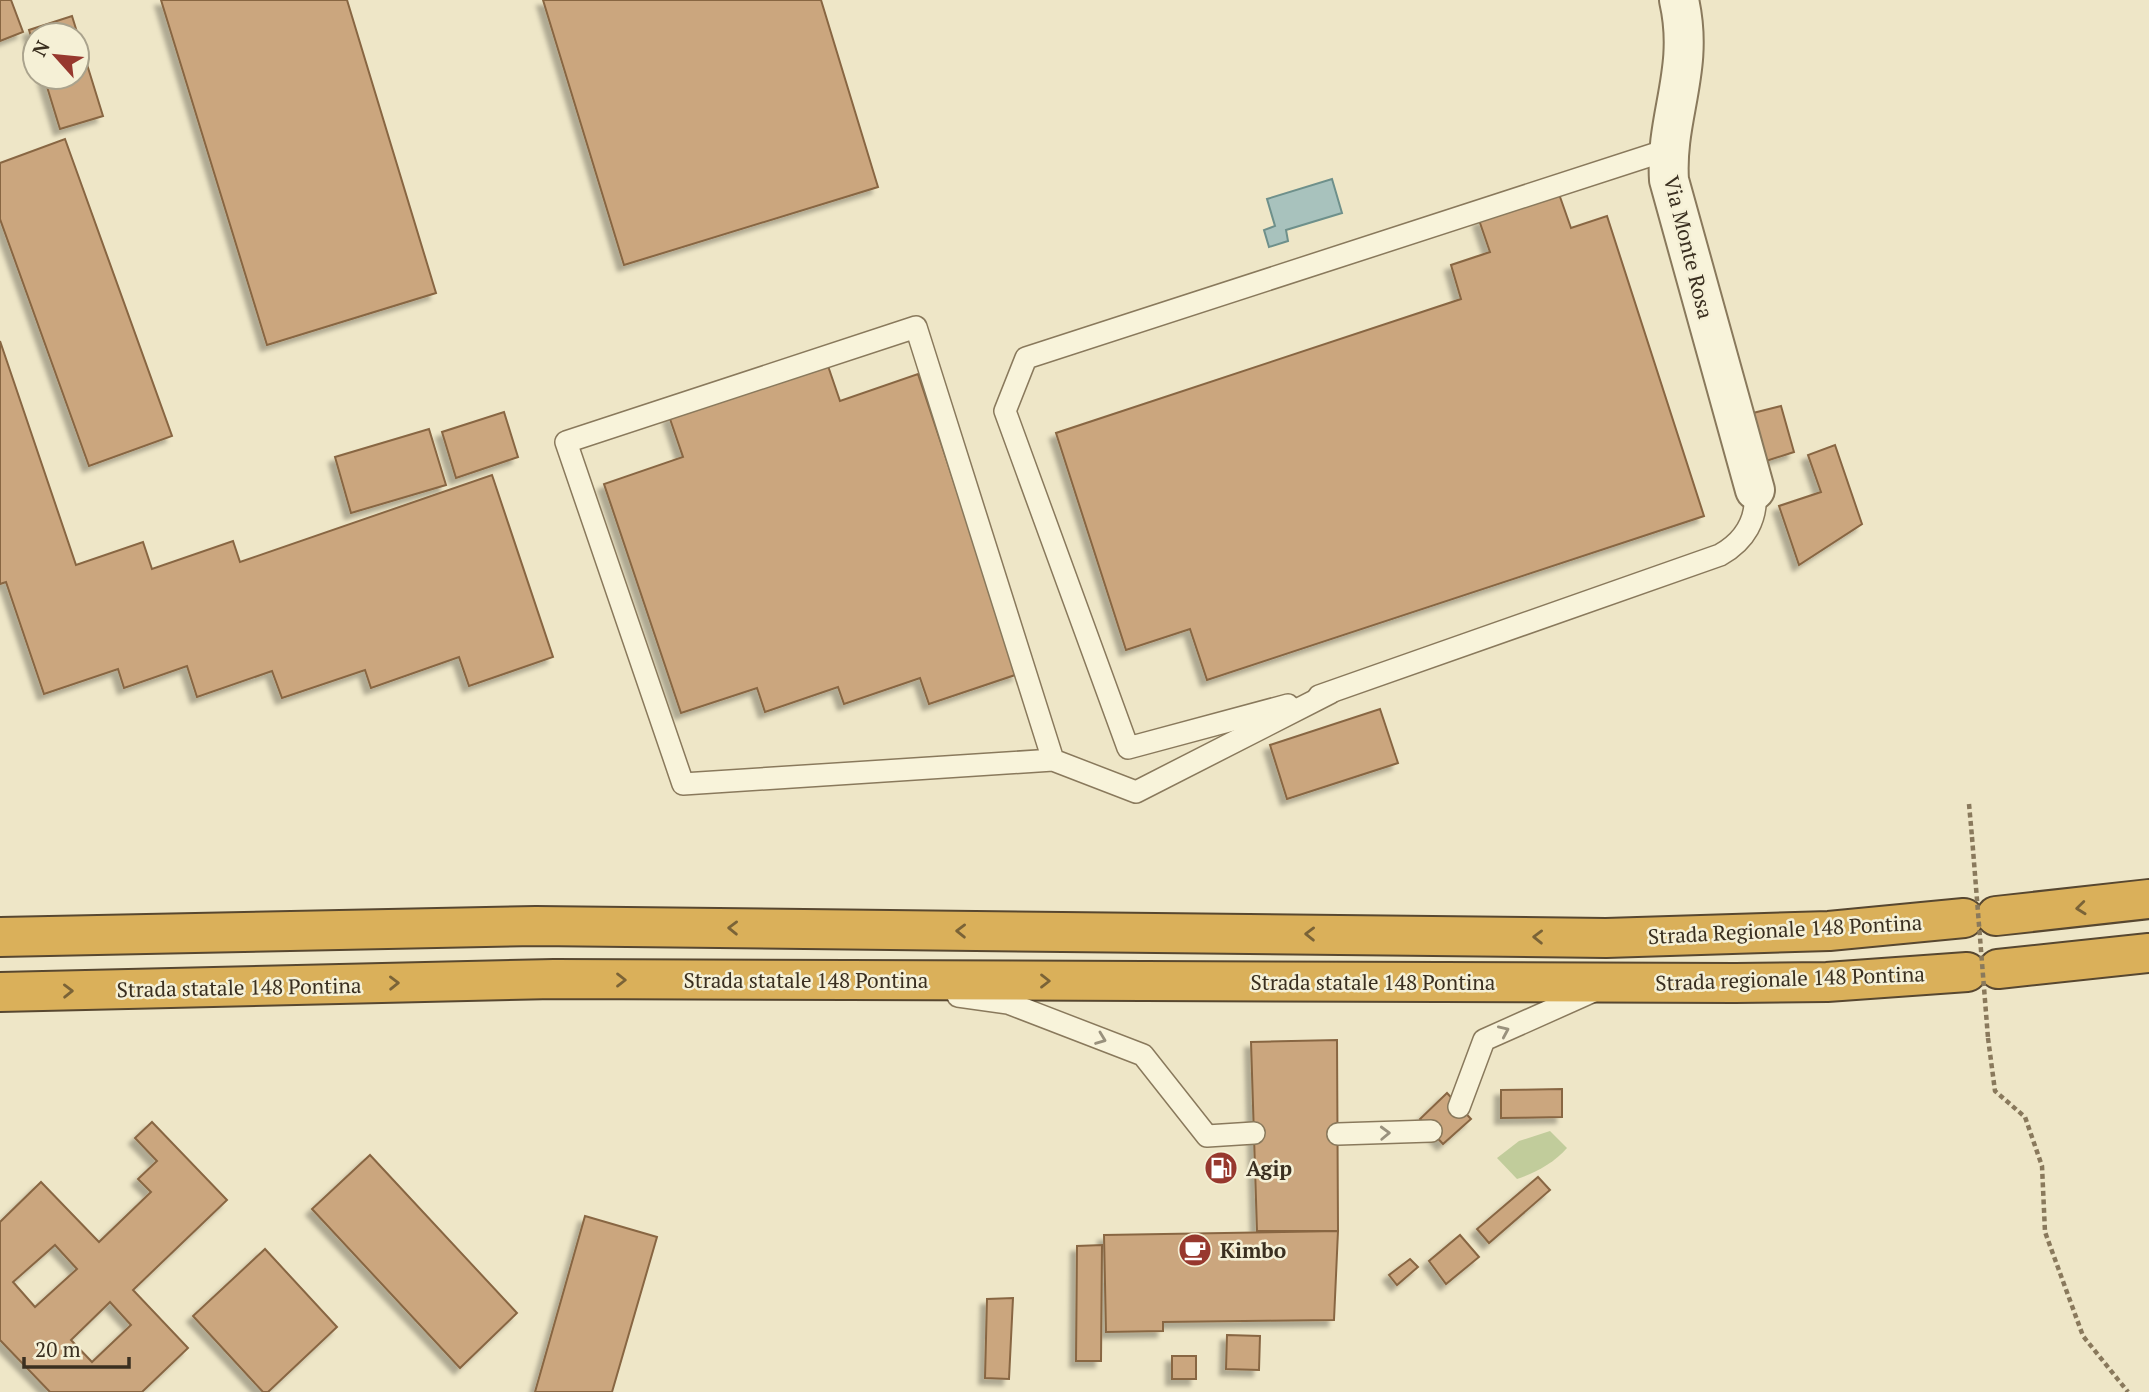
<svg xmlns="http://www.w3.org/2000/svg" width="2149" height="1392" font-family="'PT Serif',serif">
<defs>
<filter id="shadow"><feDropShadow dx="-6" dy="6" stdDeviation="2" flood-color="#0004"/></filter>
</defs>
<rect width="100%" height="100%" fill="#eee6c7"/>
<path fill="#c1cc9b" d="M1550 1131 1567 1148C1554 1163 1535 1173 1517 1179L1497 1158 1519 1141Z"/>
<path fill="#a8c2bd" stroke="#6e908b" stroke-width="2" d="M1332 179 1342 213 1286 230 1288 241 1269 247 1264 230 1275 226 1267 199Z"/>
<g fill="#cba67e" stroke="#886643" stroke-width="2" fill-rule="evenodd" filter="url(#shadow)">
<path d="M0 0H11L23 32 0 41Z"/>
<path d="M161 0H347L436 293 267 345Z"/>
<path d="M543 0H821L878 187 624 265Z"/>
<path d="M72 16 103 116 60 129 44 77H77V35H35V49L29 30Z"/>
<path d="M65 139 172 436 89 466 0 219V163Z"/>
<path d="M1559 194 1571 228 1607 216 1704 516 1207 680 1190 629 1126 650 1056 433 1461 299 1451 265 1490 252 1479 220Z"/>
<path d="M0 341 76 565 143 542 152 569 233 541 240 562 492 475 553 657 469 686 459 657 371 688 365 670 282 698 272 671 197 697 187 666 124 688 118 669 44 694 6 582 0 584Z"/>
<path d="M827 363 840 401 918 374 1018 674 929 704 920 678 844 704 838 687 765 712 757 688 681 713 604 484 683 457 669 416Z"/>
<path d="M1781 406 1794 452 1766 461 1753 413Z"/>
<path d="M504 412 518 457 456 478 442 432Z"/>
<path d="M429 429 446 485 351 513 335 457Z"/>
<path d="M1835 445 1862 524 1799 565 1779 506 1821 492 1808 455Z"/>
<path d="M1380 709 1398 763 1287 799 1270 745Z"/>
<path d="M1337 1040 1338 1231H1257L1251 1042Z"/>
<path d="M1562 1089V1117L1501 1118V1090Z"/>
<path d="M1447 1093 1471 1119 1443 1144 1420 1119Z"/>
<path d="M152 1122 227 1200 133 1290 188 1348 142 1392H50L0 1340V1222L41 1182 99 1242 151 1192 138 1179 157 1161 135 1138ZM55 1245 77 1269 35 1307 13 1282ZM110 1302 131 1325 92 1362 71 1340Z"/>
<path d="M370 1155 517 1313 460 1368 312 1209Z"/>
<path d="M1538 1177 1550 1190 1489 1243 1477 1229Z"/>
<path d="M585 1216 657 1237 612 1392H535Z"/>
<path d="M1338 1231 1334 1320 1163 1322V1331L1106 1332 1104 1235Z"/>
<path d="M1460 1235 1479 1257 1446 1284 1429 1261Z"/>
<path d="M1102 1245 1101 1361H1076L1077 1246Z"/>
<path d="M265 1249 337 1327 268 1392H263L193 1316Z"/>
<path d="M1410 1259 1418 1267 1397 1285 1389 1275Z"/>
<path d="M1013 1298 1009 1379 985 1378 987 1299Z"/>
<path d="M1227 1335 1260 1336 1259 1370 1226 1369Z"/>
<rect x="1172" y="1356" width="24" height="23"/>
</g>
<g fill="none" stroke-linecap="round" stroke-linejoin="round">
<defs>
<g id="lane">
<path d="M1319 696 1720 555C1745 541 1758 519 1755 490"/>
<path d="M1288 705 1128 748 1005 411 1026 358 1670 149"/>
<path d="M1053 760 683 784 566 442 916 327 1053 760 1136 792 1330 693"/>
<path d="M958 996 1008 1003 1143 1055 1207 1136 1254 1133"/>
<path d="M1459 1107 1484 1040 1596 990"/>
<path d="M1338 1134 1431 1131"/>
</g>
<path id="street" d="M1679 0C1695 70 1665 116 1669 180L1755 490"/>
<g id="highway">
<path d="M1996 916 2149 899"/>
<path d="M0 937 536 926 1606 938 1829 931 1964 918"/>
<path d="M1998 969 2149 953"/>
<path d="M0 992 554 979 1735 983 1827 982 1967 972"/>
</g>
</defs>
<use href="#lane" stroke="#89795c" stroke-width="24"/>
<use href="#street" stroke="#89795c" stroke-width="42"/>
<use href="#highway" stroke="#574730" stroke-width="42"/>
<g stroke="#89795c" stroke-width="4.5" stroke-dasharray="5 3.5" stroke-linecap="butt">
<path d="M1969 804 1972 837"/>
<path d="M1988 1038 1995 1091 2025 1117 2042 1166 2045 1232 2083 1336 2128 1392"/>
</g>
<use href="#lane" stroke="#f8f3da" stroke-width="21"/>
<use href="#street" stroke="#f8f3da" stroke-width="38"/>
<use href="#highway" stroke="#dab05a" stroke-width="38"/>
<path stroke="#89795c" stroke-width="4.5" stroke-dasharray="5 3.5" stroke-linecap="butt" d="M1972 837 1988 1038"/>
</g>
<defs><path id="oneway-chevron" d="M-2-3.5L2.5 0L-2 3.5" fill="none" stroke-width="1.6" stroke-linecap="round" stroke-linejoin="round" transform="scale(1.75)"/></defs>
<g stroke="#7a6337">
<use href="#oneway-chevron" transform="translate(2081 908) rotate(174)"/>
<use href="#oneway-chevron" transform="translate(733 928) rotate(-179)"/>
<use href="#oneway-chevron" transform="translate(961 931) rotate(-179)"/>
<use href="#oneway-chevron" transform="translate(1310 934) rotate(-179)"/>
<use href="#oneway-chevron" transform="translate(1538 937) rotate(-179)"/>
<use href="#oneway-chevron" transform="translate(621 980)"/>
<use href="#oneway-chevron" transform="translate(1045 981)"/>
<use href="#oneway-chevron" transform="translate(394 983) rotate(-1)"/>
<use href="#oneway-chevron" transform="translate(68 991) rotate(-1)"/>
</g>
<g stroke="#99917d">
<use href="#oneway-chevron" transform="translate(1504 1031) rotate(-24)"/>
<use href="#oneway-chevron" transform="translate(1101 1039) rotate(21)"/>
<use href="#oneway-chevron" transform="translate(1385 1133) rotate(-2)"/>
</g>
<defs>
<symbol id="fuel-disc" viewBox="-11 -11 22 22"><circle r="9.5" fill="#97382e" stroke="#f5f0d6"/><path d="M-5.5-6h7V0h2V4h1.3V-2.5L3-4.5l.8-.8L6-3V5H2.5V1h-1V6h-7ZM-4.2-4.7v3.2H.2V-4.7Z" fill="#fff"/></symbol>
<symbol id="cafe-disc" viewBox="-11 -11 22 22"><circle r="9.5" fill="#97382e" stroke="#f5f0d6"/><path d="M-5.5-4.5H6V0H3Q3 3.5 0 3.5H-2.5Q-5.5 3.5-5.5 0ZM3-3.2v2h1.7v-2ZM-6 4.5H4V6H-6Z" fill="#fff"/></symbol>
</defs>
<g fill-rule="evenodd">
<use href="#fuel-disc" x="1202" y="1149" width="38" height="38"/>
<use href="#cafe-disc" x="1176" y="1231" width="38" height="38"/>
</g>
<g text-anchor="middle" dominant-baseline="central" stroke-width="5" stroke-linejoin="round" paint-order="stroke">
<g font-size="21" fill="#3a2f20" stroke="#f5f0d6">
<text transform="translate(1689 247) rotate(76)">Via Monte Rosa</text>
<text transform="translate(1785 929) rotate(-3)">Strada Regionale 148 Pontina</text>
<text transform="translate(1790 978) rotate(-2)">Strada regionale 148 Pontina</text>
<text x="806" y="980">Strada statale 148 Pontina</text>
<text x="1373" y="982">Strada statale 148 Pontina</text>
<text transform="translate(239 987) rotate(-1)">Strada statale 148 Pontina</text>
</g>
<g font-size="21" font-weight="bold" fill="#3a2f20" stroke="#f5f0d6" text-anchor="start">
<text x="1246" y="1168">Agip</text>
<text x="1220" y="1250">Kimbo</text>
</g>
</g>
<g transform="translate(56 56) rotate(297)"><circle r="33" fill="#f5f0d6" stroke="#aaa38d" stroke-width="2"/>
<path d="M0-5L12 26L0 18L-12 26Z" fill="#97382e"/>
<text y="-10" font-size="19" font-weight="bold" text-anchor="middle" fill="#3a2f20">N</text>
</g>
<path d="M24 1357v10h105v-10" fill="none" stroke="#3a2f20" stroke-width="3.5"/>
<text x="35" y="1357" font-size="21" fill="#3a2f20" stroke="#f5f0d6" stroke-width="5" paint-order="stroke">20 m</text>
</svg>
